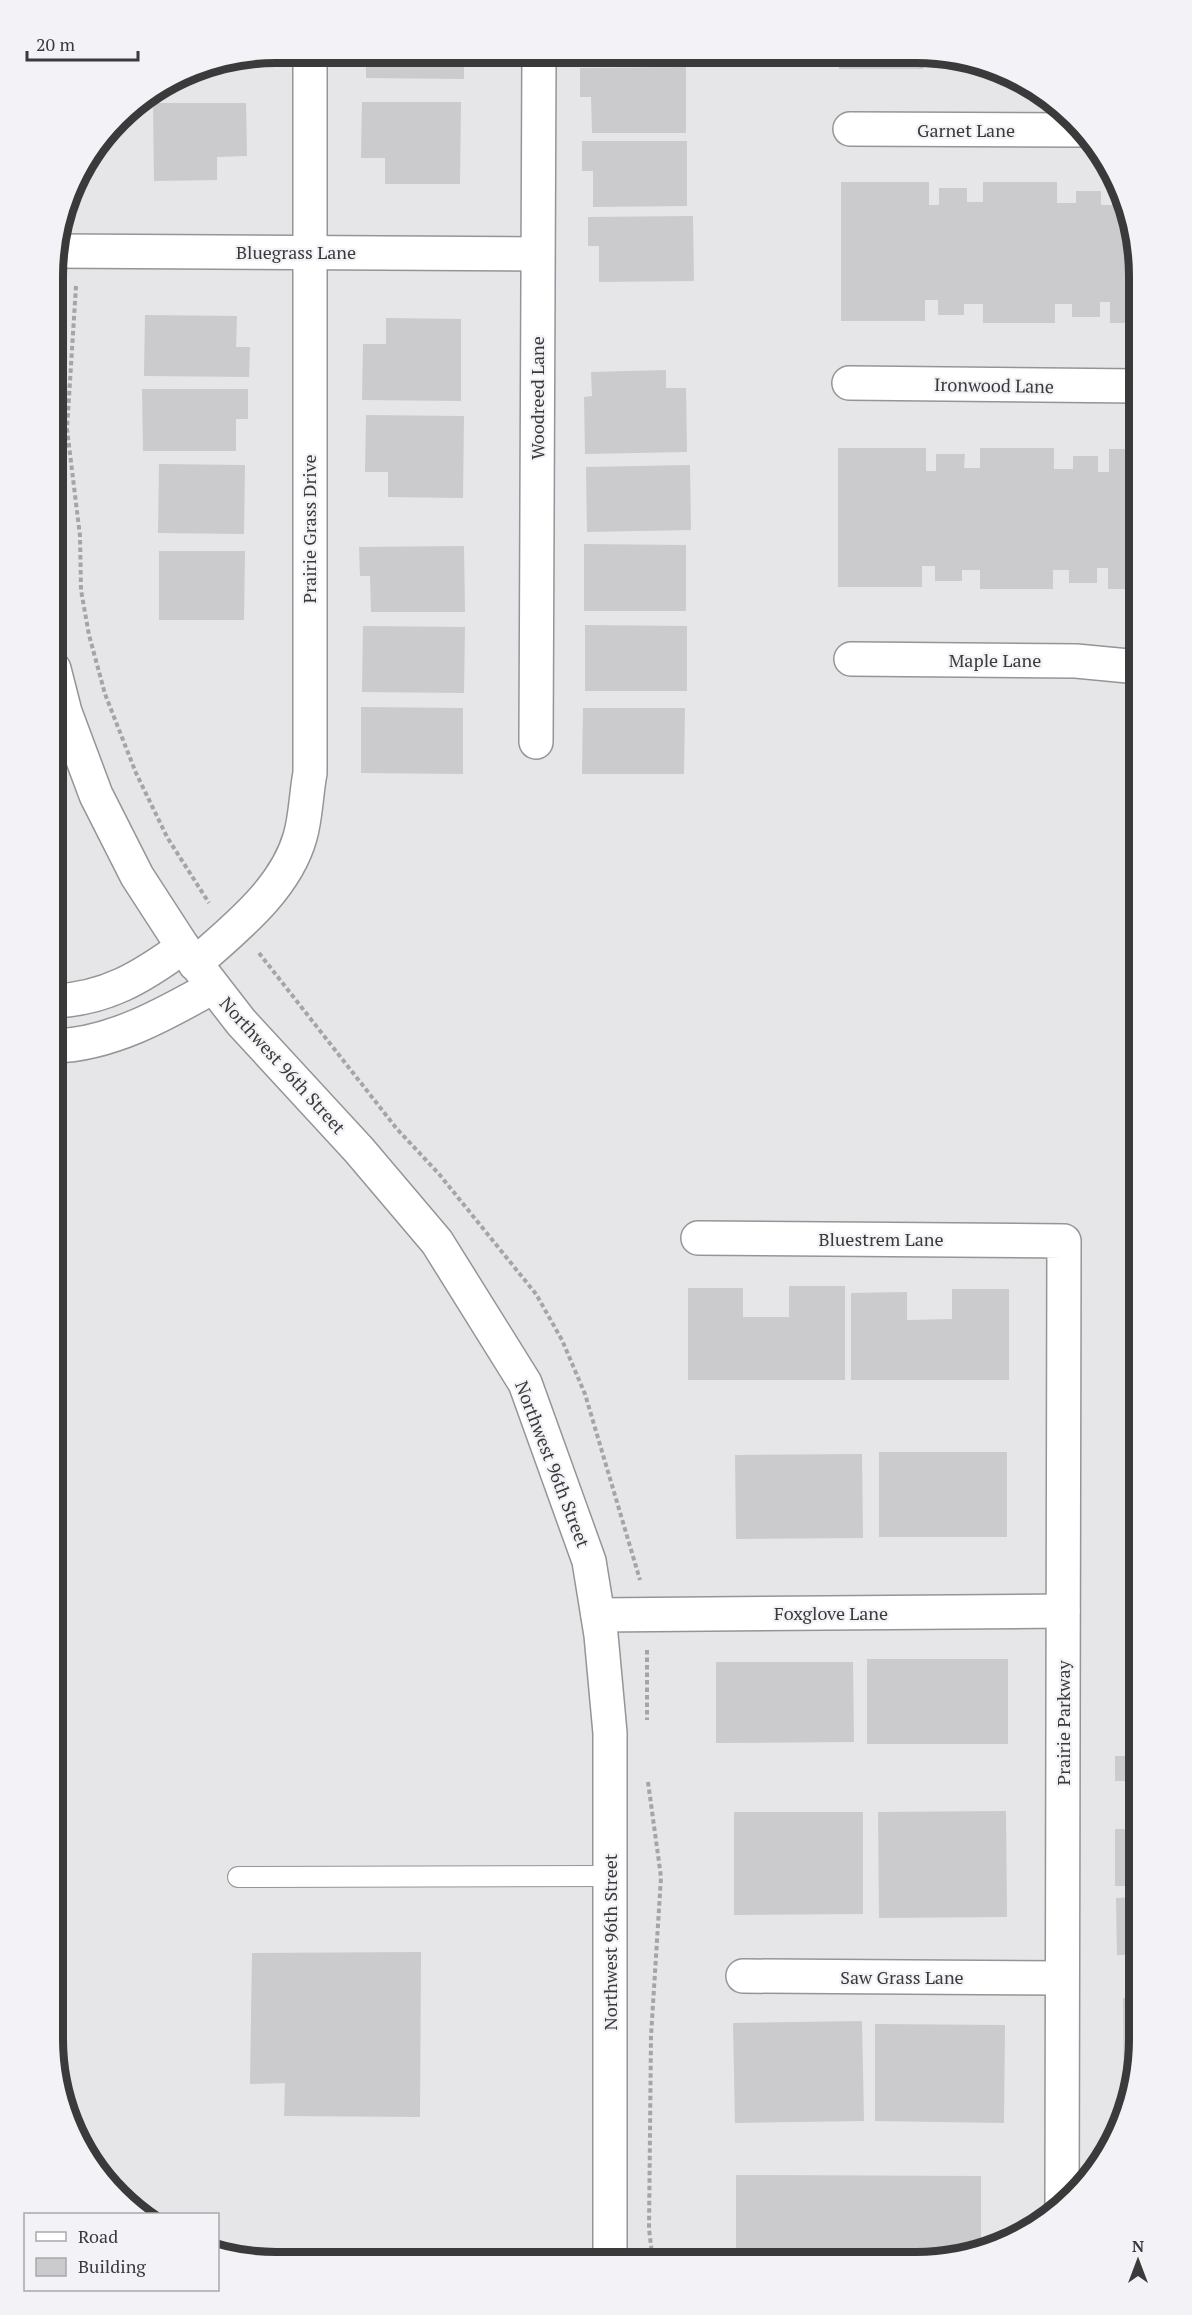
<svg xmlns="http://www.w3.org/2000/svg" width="1192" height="2315" font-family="'PT Serif',serif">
<rect width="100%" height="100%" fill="#e6e5e8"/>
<g fill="#cbcacd">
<path d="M366 53 464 54V79L366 78Z"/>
<path d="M839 56 923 57V69H839Z"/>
<path d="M936 57H959L963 58V63H936Z"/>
<path d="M216 65V73L184 74 191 69Z"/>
<path d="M686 67V133H592L591 97H580V68Z"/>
<path d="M362 102H461L460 184H385V158H361Z"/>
<path d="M153 103H246L247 156 217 157V180L154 181Z"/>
<path d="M582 141H687V206L593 207V171H582Z"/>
<path d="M841 182H929V205H939V188H967V202H983V182H1057V203H1076V191H1101V205H1112V184H1117L1128 205 1139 276V323H1110V302H1100V317H1072V304H1055V323H983V304H964V315H938V300H925V321H841Z"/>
<path d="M693 216 694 281 599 282V246H588V217Z"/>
<path d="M145 315 237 316 236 347H250L249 377 144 376Z"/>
<path d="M386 318 461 319V401L362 400 363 344H386Z"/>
<path d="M666 370V388H686L687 452 585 454 584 397 592 396 591 372Z"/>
<path d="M142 389H248V419H236V451H143Z"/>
<path d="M366 415 464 416 463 498 388 497V472H365Z"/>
<path d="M838 448H926V471H936V454H965L964 468H980V448H1054V469H1073V456H1098V472H1109V449H1139V589H1108V568H1097V583H1069V570H1053V589H980V570H962V581H935V566H922V587H838Z"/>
<path d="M159 464 245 465 244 534 158 533Z"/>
<path d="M690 465 691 530 587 532 586 467Z"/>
<path d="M584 544 686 545V611H584Z"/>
<path d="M464 546 465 612H371L370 576H360L359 547Z"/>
<path d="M159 551H245L244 620H159Z"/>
<path d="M585 625 687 626V691H585Z"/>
<path d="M363 626 465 627 464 693 362 692Z"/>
<path d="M361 707 463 708V774L361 773Z"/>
<path d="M583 708H685L684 774H582Z"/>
<path d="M1139 1224V1333H1125V1225Z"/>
<path d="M789 1286H845V1380H688V1288H743V1317H789Z"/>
<path d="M952 1289H1009V1380H851V1293L907 1292V1320L952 1319Z"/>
<rect x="1125" y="1354" width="14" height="58"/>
<rect x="879" y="1452" width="128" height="85"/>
<path d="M862 1454 863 1538 736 1539 735 1455Z"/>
<path d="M1134 1458H1139V1704H1137Z"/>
<rect x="867" y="1659" width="141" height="85"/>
<path d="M716 1662H853L854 1742 716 1743Z"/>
<rect x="1115" y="1756" width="24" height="25"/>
<path d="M1006 1811 1007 1917 879 1918 878 1812Z"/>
<path d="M734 1812H863V1914L734 1915Z"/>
<rect x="1115" y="1829" width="24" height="57"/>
<path d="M1139 1897V1955H1117L1116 1898Z"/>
<path d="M421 1952 420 2117 284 2116 285 2083 250 2084 252 1953Z"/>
<path d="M1123 1998H1139V2054L1124 2118Z"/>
<path d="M862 2021 864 2121 735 2123 733 2023Z"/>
<path d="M875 2024 1005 2025 1004 2123 875 2121Z"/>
<path d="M736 2175 981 2176V2252L916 2262H736Z"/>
</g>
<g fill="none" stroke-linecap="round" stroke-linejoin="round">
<defs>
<path id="service" d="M238 1877 610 1876"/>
<g id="minor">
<path d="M850 129 1083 130"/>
<path d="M54 251 537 254"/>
<path d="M849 383 1139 386"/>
<path d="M851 659 1076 661 1139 667"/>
<path d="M54 669 65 712 96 795 137 876 183 947 241 1022 359 1150 437 1242 525 1383 589 1561 601 1635 610 1733V2262"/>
<path d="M536 742 539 54"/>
<path d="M195 964C234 929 285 890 300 837 306 817 306 794 310 773V53"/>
<path d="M54 1001C106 999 142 977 183 947"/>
<path d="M54 1046C110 1045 165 1014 213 987"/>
<path d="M698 1238 1064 1241 1062 2205"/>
<path d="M598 1615 1063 1611"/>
<path d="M743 1976 1062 1978"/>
</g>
</defs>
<use href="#service" stroke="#959498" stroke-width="22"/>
<use href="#minor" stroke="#959498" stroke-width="36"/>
<g stroke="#a5a4a6" stroke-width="4" stroke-dasharray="4.5 3" stroke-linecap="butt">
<path d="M72 190 74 216"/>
<path d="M76 286 67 429 80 536 81 590 89 635 105 694 136 773 167 837 209 903"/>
<path d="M259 953 397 1129 439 1174 536 1294 562 1340 585 1394 640 1580"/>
<path d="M647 1650V1720"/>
<path d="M648 1782 661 1877 651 2036 649 2229 653 2262"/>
</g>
<use href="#service" stroke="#fff" stroke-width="20"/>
<use href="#minor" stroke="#fff" stroke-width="33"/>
</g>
<g text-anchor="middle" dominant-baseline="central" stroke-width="4.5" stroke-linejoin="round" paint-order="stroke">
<g font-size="18" fill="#3a3a3b" stroke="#f3f2f6">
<text x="966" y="130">Garnet Lane</text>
<text x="296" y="252">Bluegrass Lane</text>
<text transform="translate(994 385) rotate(1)">Ironwood Lane</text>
<text transform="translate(537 398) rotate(-90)">Woodreed Lane</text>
<text transform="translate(309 529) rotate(-90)">Prairie Grass Drive</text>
<text x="995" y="660">Maple Lane</text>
<text transform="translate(283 1065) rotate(48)">Northwest 96th Street</text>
<text x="881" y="1239">Bluestrem Lane</text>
<text transform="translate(553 1464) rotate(69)">Northwest 96th Street</text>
<text x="831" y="1613">Foxglove Lane</text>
<text transform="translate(1063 1723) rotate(-90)">Prairie Parkway</text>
<text transform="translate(610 1942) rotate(-90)">Northwest 96th Street</text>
<text x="902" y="1977">Saw Grass Lane</text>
</g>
</g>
<path d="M0 0H1192V2315H0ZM276 63H916A213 213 0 0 1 1129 276V2039A213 213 0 0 1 916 2252H276A213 213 0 0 1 63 2039V276A213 213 0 0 1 276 63Z" fill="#f3f2f6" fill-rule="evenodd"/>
<path fill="none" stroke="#3a3a3b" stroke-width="8" d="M276 63H916A213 213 0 0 1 1129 276V2039A213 213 0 0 1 916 2252H276A213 213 0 0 1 63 2039V276A213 213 0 0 1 276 63Z"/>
<rect x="24" y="2213" width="195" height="78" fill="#f3f2f6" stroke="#a9a8ab" stroke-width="1.5"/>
<rect x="36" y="2232" width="30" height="9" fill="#ffffff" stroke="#a9a8ab" stroke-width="1.5"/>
<text x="78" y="2243" font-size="18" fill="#3a3a3b">Road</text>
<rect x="36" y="2258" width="30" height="18" fill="#cbcacd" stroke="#a9a8ab" stroke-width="1.5"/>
<text x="78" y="2273" font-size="18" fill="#3a3a3b">Building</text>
<g transform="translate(1138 2261)" stroke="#f3f2f6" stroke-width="4.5" paint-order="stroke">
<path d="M0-4.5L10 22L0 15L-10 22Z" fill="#3a3a3b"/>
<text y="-9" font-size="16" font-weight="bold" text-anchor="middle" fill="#3a3a3b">N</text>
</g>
<path d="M27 51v9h111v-9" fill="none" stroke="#3a3a3b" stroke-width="3"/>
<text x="36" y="51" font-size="18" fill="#3a3a3b" stroke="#f3f2f6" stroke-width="4.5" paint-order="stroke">20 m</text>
</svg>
